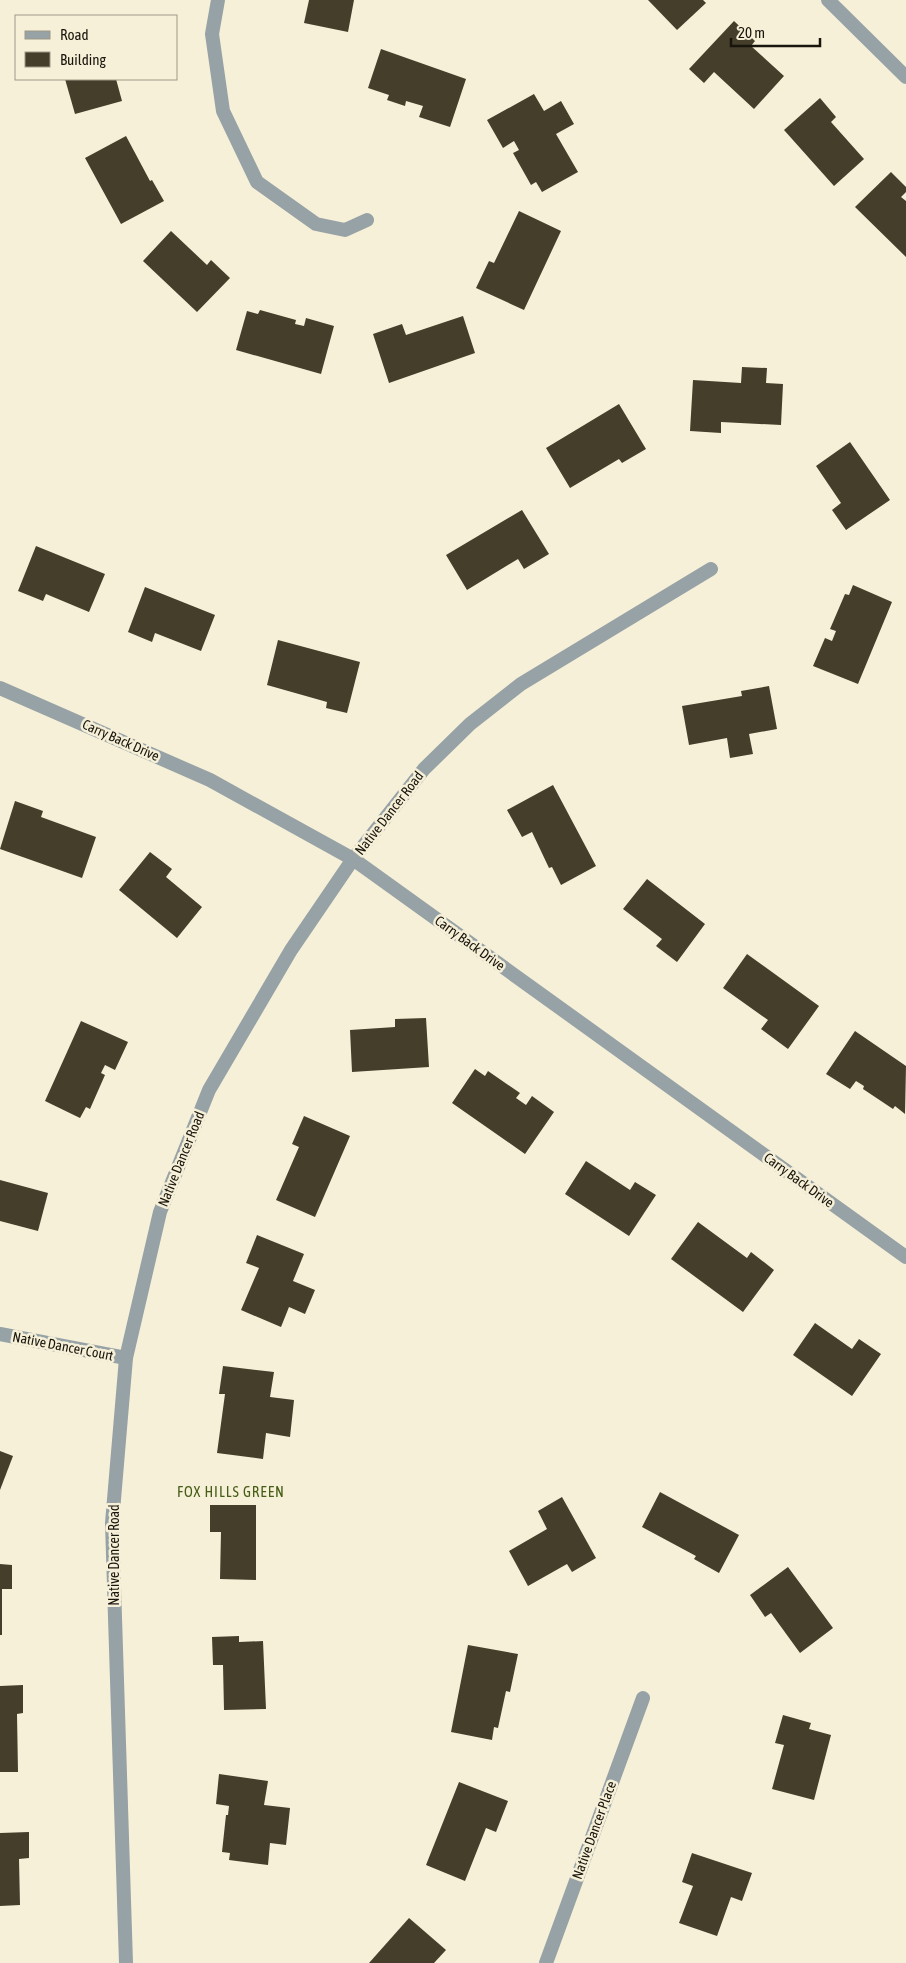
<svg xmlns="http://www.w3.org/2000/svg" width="906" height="1963" font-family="'Asap Condensed',sans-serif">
<rect width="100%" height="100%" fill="#f7f0d8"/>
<g fill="#443e2b">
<path d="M309 0H354L348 32 304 23Z"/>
<path d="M648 0H703L706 3 677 30Z"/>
<path d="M734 21 755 41 751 46 784 76 754 109 714 72 704 83 689 69Z"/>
<path d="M381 49 466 79 450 127 419 117 423 106 406 101 405 106 387 100 389 95 368 88Z"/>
<path d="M65 79H116L122 101 75 114Z"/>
<path d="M534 94 544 111 561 101 574 124 556 134 578 172 542 192 536 182 531 185 513 153 519 150 514 141 503 148 487 120Z"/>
<path d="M820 98 836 117 831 122 864 159 834 186 784 130Z"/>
<path d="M126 136 150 181 152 180 164 201 121 224 85 158Z"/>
<path d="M891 172 906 187V192L901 197 906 201V257L855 207Z"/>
<path d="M519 211 561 231 524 310 476 288 489 261 494 263Z"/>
<path d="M171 231 207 265 211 260 230 278 197 312 143 261Z"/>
<path d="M260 310 296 320 295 324 304 326 306 318 334 326 321 374 236 350 247 311 258 314Z"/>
<path d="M463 316 475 353 389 383 373 334 402 324 406 335Z"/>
<path d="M742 367 767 368 766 383 783 384 781 425 721 422V433L690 431 693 380 741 383Z"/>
<path d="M619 404 646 449 622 463 619 459 570 488 546 448Z"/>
<path d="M850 442 890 500 846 530 832 510 841 503 816 466Z"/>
<path d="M522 510 549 554 524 569 518 559 467 590 446 555Z"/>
<path d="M36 546 105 574 89 612 46 594 43 601 18 591Z"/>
<path d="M853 585 892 602 858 684 813 666 825 638 832 641 836 631 830 629 845 594 849 595Z"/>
<path d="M145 587 215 615 201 651 155 633 152 642 128 632Z"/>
<path d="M278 640 360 662 347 713 326 708 327 702 267 685Z"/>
<path d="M769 686 777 729 749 734 753 754 730 758 727 738 689 745 682 706 742 696 741 691Z"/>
<path d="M553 785 596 866 561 885 552 867 549 868 532 832 522 837 507 810Z"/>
<path d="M15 801 43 811 41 817 96 837 82 878 0 849Z"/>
<path d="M150 852 172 869 166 877 202 907 177 938 119 890Z"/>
<path d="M647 879 705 924 677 962 656 946 662 939 623 909Z"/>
<path d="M747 954 819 1006 788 1049 761 1029 768 1020 723 988Z"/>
<path d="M426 1018 429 1067 352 1072 350 1030 395 1027V1019Z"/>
<path d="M81 1021 128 1042 115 1070 105 1065 101 1073 105 1075 90 1109 86 1107 80 1118 45 1101Z"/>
<path d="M855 1031 906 1066 905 1114 895 1106 893 1109 863 1089 864 1086 856 1081 850 1089 826 1074Z"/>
<path d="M475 1069 485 1076 488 1071 520 1093 516 1098 526 1105 532 1096 554 1112 525 1154 452 1103Z"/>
<path d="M304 1116 350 1136 315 1217 276 1200 299 1147 292 1144Z"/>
<path d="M586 1161 630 1190 635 1182 656 1195 629 1236 565 1194Z"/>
<path d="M0 1180 48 1193 38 1231 0 1221Z"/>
<path d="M698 1222 747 1258 751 1252 774 1270 743 1312 671 1259Z"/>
<path d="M257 1235 304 1254 293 1281 315 1290 305 1314 289 1307 281 1327 241 1310 259 1268 246 1263Z"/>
<path d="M815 1323 852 1349 859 1339 881 1354 852 1396 793 1355Z"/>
<path d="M223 1366 274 1372 270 1397 294 1400 290 1437 266 1433 263 1459 217 1453 225 1394H219Z"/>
<path d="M0 1451 13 1456 0 1490Z"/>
<path d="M660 1492 739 1535 719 1573 694 1559 696 1556 642 1527Z"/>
<path d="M562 1497 596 1558 572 1572 567 1564 528 1586 509 1551 547 1529 538 1511Z"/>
<path d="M210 1505H256V1580L220 1579 221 1532H210Z"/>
<path d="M0 1564 12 1565V1589H2V1635H0Z"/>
<path d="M788 1567 833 1628 800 1653 771 1613 765 1617 750 1595Z"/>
<path d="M239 1636V1642L263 1641 266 1709 224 1710 223 1665H213L212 1637Z"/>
<path d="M468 1645 518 1654 510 1692 506 1691 498 1728 494 1727 492 1740 451 1732Z"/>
<path d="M23 1685V1713L17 1714 18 1772H0V1686Z"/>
<path d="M783 1715 811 1723 809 1729 831 1735 814 1800 772 1789 784 1745 775 1743Z"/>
<path d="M219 1774 268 1781 264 1805 290 1808 286 1845 270 1843 268 1865 229 1860 230 1853 222 1852 226 1815H228L229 1806 216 1804Z"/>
<path d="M459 1782 508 1801 496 1832 486 1828 465 1881 426 1865Z"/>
<path d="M29 1832V1858L19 1859 20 1905 0 1906V1833Z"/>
<path d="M692 1853 752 1873 742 1901 731 1897 717 1936 679 1923 693 1886 682 1882Z"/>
<path d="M409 1918 446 1950 434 1963H369Z"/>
</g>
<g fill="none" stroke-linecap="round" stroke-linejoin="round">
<g stroke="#96a2a5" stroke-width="14">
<path d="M218 0 212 34 223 111 257 182 316 224 345 230 367 220"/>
<path d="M828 0 906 77"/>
<path d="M0 688 210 780 353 859 906 1257"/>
<path d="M0 1334 126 1358"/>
<path d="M126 1963 112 1523 126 1358 160 1212 209 1090 291 950 353 859 424 769 470 724 521 684 711 569"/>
<path d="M546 1963 643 1698"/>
</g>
</g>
<g text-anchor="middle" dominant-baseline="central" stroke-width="5" stroke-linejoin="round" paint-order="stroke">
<g font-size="14" fill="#18150d" stroke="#f7f0d8">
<text transform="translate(121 740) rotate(24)">Carry Back Drive</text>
<text transform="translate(389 813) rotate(-52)">Native Dancer Road</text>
<text transform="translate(470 943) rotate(36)">Carry Back Drive</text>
<text transform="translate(181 1159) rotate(-68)">Native Dancer Road</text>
<text transform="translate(799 1180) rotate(36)">Carry Back Drive</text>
<text transform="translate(63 1346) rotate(11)">Native Dancer Court</text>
<text transform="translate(114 1555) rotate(-90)">Native Dancer Road</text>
<text transform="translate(594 1830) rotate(-70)">Native Dancer Place</text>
</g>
<g font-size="15" letter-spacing="1" fill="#455d16" stroke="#f7f0d8">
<text x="231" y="1491">FOX HILLS GREEN</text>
</g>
</g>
<rect x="15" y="15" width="162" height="65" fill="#f7f0d8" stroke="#9e9887"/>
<rect x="25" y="31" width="25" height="8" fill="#96a2a5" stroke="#9e9887"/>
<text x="60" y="40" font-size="15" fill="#18150d">Road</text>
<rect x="25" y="52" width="25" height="15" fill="#443e2b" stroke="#9e9887"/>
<text x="60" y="65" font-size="15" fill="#18150d">Building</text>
<path d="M731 38v8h89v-8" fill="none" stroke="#18150d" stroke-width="2.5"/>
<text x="738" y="38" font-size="15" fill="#18150d" stroke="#f7f0d8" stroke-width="4" paint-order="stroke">20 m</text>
</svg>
